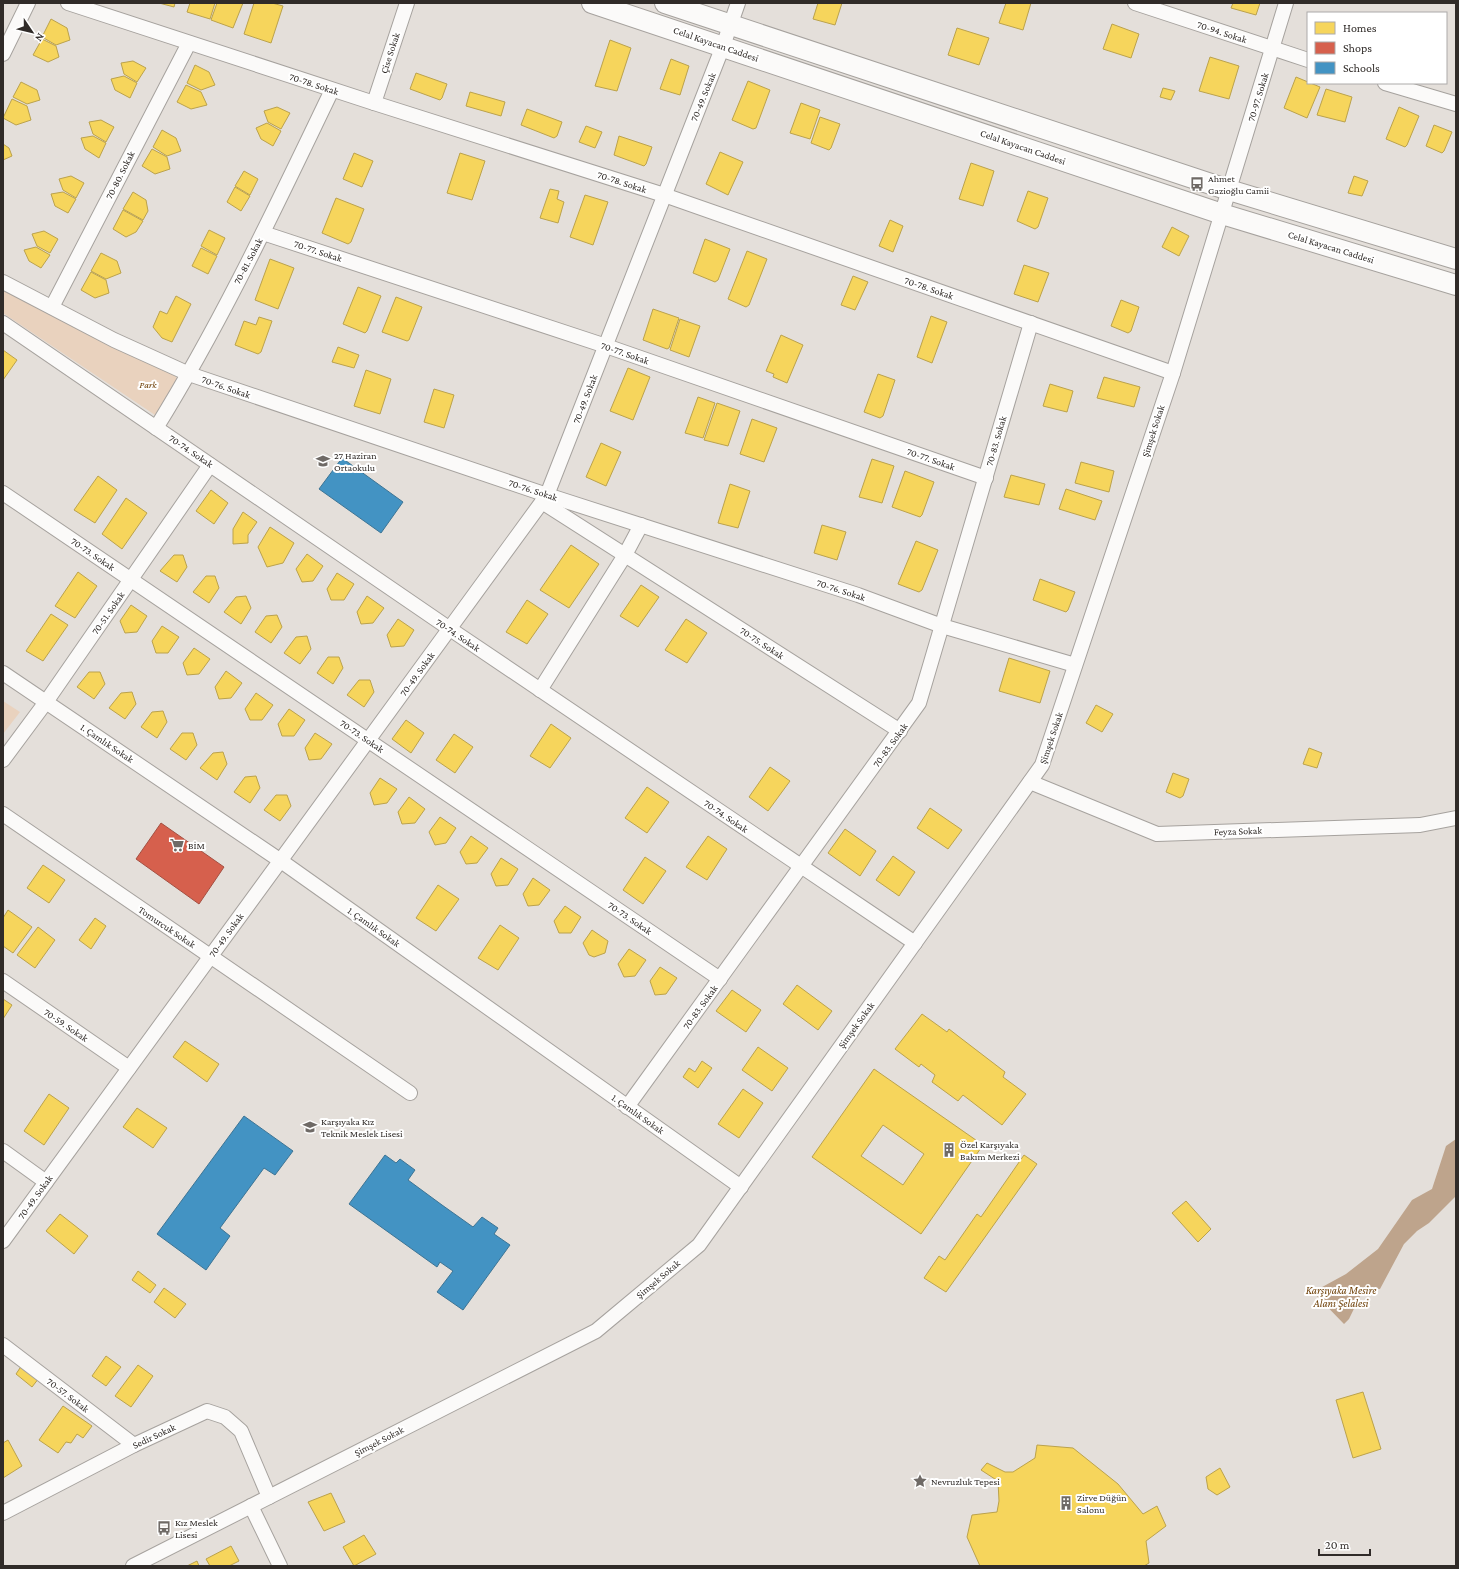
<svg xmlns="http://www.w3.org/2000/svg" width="1459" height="1569" font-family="'Crimson Pro',serif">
<rect width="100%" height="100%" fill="#e4dfda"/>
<g fill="#e9d2be">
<path d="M3 290 174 373 177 379 155 415 3 313Z"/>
<path d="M3 701 20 712 3 734Z"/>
</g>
<path fill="#bea48c" d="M1456 1139V1196L1429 1223 1417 1231 1404 1244 1380 1289 1364 1288 1349 1319 1344 1324 1313 1292 1346 1274 1378 1249 1412 1200 1432 1189 1446 1146Z"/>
<g fill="#f6d55c" stroke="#bba24c" fill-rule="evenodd">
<path d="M159 3H175L174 7Z"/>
<path d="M190 3H215L210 19 187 12Z"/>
<path d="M217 3H243L233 28 211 20Z"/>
<path d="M254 3H272L283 6 271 43 244 34Z"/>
<path d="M818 3H842L835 25 813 19Z"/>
<path d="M1006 3H1031L1023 30 999 23Z"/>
<path d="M1233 3H1260L1256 15 1231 8Z"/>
<path d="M51 19 67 28 70 40 56 45 42 37Z"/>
<path d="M1112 24 1139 34 1131 58 1103 49Z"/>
<path d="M957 28 989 38 979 65 948 55Z"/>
<path d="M42 39 56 46 59 57 48 62 33 55Z"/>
<path d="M610 40 631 48 617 91 595 86Z"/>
<path d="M1210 57 1239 66 1229 99 1199 91Z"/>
<path d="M671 59 689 66 680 95 660 89Z"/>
<path d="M133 61 146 68 137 82 124 74 121 63Z"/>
<path d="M195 65 209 72 215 85 201 90 187 83Z"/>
<path d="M416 73 447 84 442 98 440 100 410 89Z"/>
<path d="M124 76 137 83 130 98 115 90 111 79Z"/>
<path d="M1296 77 1320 87 1307 118 1284 108Z"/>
<path d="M748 81 770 90 756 128 753 129 732 120Z"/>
<path d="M21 82 37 90 40 100 27 104 13 97Z"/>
<path d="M186 85 201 92 207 105 191 109 177 102Z"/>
<path d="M1163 88 1175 91 1171 100 1160 97Z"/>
<path d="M1326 89 1352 97 1345 122 1317 115Z"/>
<path d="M470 92 505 102 501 116 466 106Z"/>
<path d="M12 99 27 106 31 120 16 125 3 118Z"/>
<path d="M801 103 820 110 810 139 790 133Z"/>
<path d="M277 107 290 113 281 129 268 122 264 111Z"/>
<path d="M1399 107 1419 116 1407 145 1405 147 1386 139Z"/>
<path d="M527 109 562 122 557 136 554 138 521 125Z"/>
<path d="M820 117 840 124 831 148 829 150 811 143Z"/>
<path d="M101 120 114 127 106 142 93 134 89 122Z"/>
<path d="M267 123 281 131 273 146 261 139 256 128Z"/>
<path d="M1434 125 1452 132 1444 151 1442 153 1426 146Z"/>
<path d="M586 126 602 132 595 148 579 142Z"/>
<path d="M162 130 176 138 181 151 167 156 153 147Z"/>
<path d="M93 136 106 143 99 158 85 149 81 138Z"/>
<path d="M619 136 652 147 646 164 644 166 614 155Z"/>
<path d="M3 144 9 148 12 156 3 160Z"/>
<path d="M152 149 167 157 170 169 155 174 142 166Z"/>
<path d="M720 152 743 162 728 195 706 184Z"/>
<path d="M354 153 373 161 362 187 343 179Z"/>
<path d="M460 153 485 161 472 200 447 193Z"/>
<path d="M971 163 994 171 983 206 959 199Z"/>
<path d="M244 171 258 179 250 195 235 186Z"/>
<path d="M71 176 84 183 76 198 63 190 59 179Z"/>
<path d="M1354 176 1368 181 1362 196 1348 193Z"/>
<path d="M235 187 250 196 241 211 227 202Z"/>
<path d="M550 189 559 191 557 199 564 202 558 223 540 218Z"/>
<path d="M1028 191 1048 198 1038 227 1035 229 1017 221Z"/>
<path d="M63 192 76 199 68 213 55 206 51 194Z"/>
<path d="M133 192 146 200 148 211 143 220 123 209Z"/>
<path d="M585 195 608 202 593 245 570 237Z"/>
<path d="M336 198 364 209 351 242 348 244 322 233Z"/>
<path d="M123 210 143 221 136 232 126 237 113 229Z"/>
<path d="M890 220 903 226 893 252 879 246Z"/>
<path d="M1172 227 1189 236 1179 256 1162 247Z"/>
<path d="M209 230 225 238 217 255 201 246Z"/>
<path d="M44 231 58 239 50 253 37 246 32 234Z"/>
<path d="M705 239 730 249 718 280 715 282 693 273Z"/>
<path d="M36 247 50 255 41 268 29 261 24 250Z"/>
<path d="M201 248 217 256 208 274 192 266Z"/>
<path d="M747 251 767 259 749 305 746 307 728 299Z"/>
<path d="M101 253 117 261 121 273 106 279 91 271Z"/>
<path d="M270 259 294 268 278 309 255 300Z"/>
<path d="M1024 265 1049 273 1038 302 1014 294Z"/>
<path d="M91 272 106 280 109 293 95 298 81 290Z"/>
<path d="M853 276 868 282 855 310 841 305Z"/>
<path d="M358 287 381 296 367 331 365 333 343 324Z"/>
<path d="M176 296 191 304 172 342 162 338 153 327 160 311 167 314Z"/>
<path d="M396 297 422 307 409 340 407 341 382 332Z"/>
<path d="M1121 300 1139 307 1131 331 1128 333 1111 326Z"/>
<path d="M653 309 679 318 669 348 667 349 643 340Z"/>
<path d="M931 316 947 322 932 363 917 357Z"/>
<path d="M259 317 272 321 261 352 258 354 235 345 244 321 256 325Z"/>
<path d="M680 319 700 326 689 357 670 350Z"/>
<path d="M781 335 803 345 787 383 773 377 774 374 766 371Z"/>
<path d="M338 347 359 355 354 368 332 362Z"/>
<path d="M3 350 17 360 3 380Z"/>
<path d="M628 368 650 377 633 420 610 411Z"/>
<path d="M366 370 391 379 380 414 354 406Z"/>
<path d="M878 374 895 380 883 416 880 418 864 412Z"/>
<path d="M1104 377 1140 387 1134 407 1097 398Z"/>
<path d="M1050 384 1073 391 1067 412 1043 406Z"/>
<path d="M434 389 454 395 444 428 424 422Z"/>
<path d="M698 397 715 403 703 438 685 433Z"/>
<path d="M717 403 740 411 728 446 704 440Z"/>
<path d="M752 419 777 428 764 462 740 454Z"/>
<path d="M601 443 621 452 606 486 586 477Z"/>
<path d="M872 459 894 466 882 503 859 497Z"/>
<path d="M1081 462 1114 471 1109 492 1075 483Z"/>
<path d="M905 471 934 482 922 515 920 517 892 507Z"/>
<path d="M1011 475 1045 484 1039 505 1004 497Z"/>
<path d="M98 476 117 490 95 523 74 510Z"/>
<path d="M730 484 750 491 738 528 718 523Z"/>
<path d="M1066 489 1102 501 1095 520 1059 509Z"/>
<path d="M211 490 228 503 214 524 196 511Z"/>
<path d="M126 498 147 513 122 549 102 534Z"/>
<path d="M243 512 257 522 248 535V543L233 544V529Z"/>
<path d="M822 525 846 532 837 560 814 553Z"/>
<path d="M270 527 294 543 283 563 267 567 258 547Z"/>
<path d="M916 541 938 550 922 590 919 592 898 584Z"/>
<path d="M571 545 599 564 569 608 540 590Z"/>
<path d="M307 554 323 566 313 581 302 582 296 569Z"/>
<path d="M174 555H183L187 567 177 582 160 571Z"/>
<path d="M78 572 97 586 75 618 55 606Z"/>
<path d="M337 573 354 584 344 600H331L327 589Z"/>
<path d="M206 576H215L219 588 209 603 193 592Z"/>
<path d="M1040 579 1075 592 1068 610 1066 612 1033 600Z"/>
<path d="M641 585 659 597 638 627 620 616Z"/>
<path d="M246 596 251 608 241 624 224 612 236 597Z"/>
<path d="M367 596 384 608 373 623 361 624 357 612Z"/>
<path d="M527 600 548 614 527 644 506 632Z"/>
<path d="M131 605 147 616 137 632 125 633 120 621Z"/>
<path d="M51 614 68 625 43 661 26 651Z"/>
<path d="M277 615 282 627 271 643 255 632 266 616Z"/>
<path d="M398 619 414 630 404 646 391 647 387 635Z"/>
<path d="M686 619 707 633 687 663 665 650Z"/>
<path d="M162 626 179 637 168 653H156L152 641Z"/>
<path d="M307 636 311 649 300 664 284 653 296 637Z"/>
<path d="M194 648 210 659 199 674 187 675 183 663Z"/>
<path d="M328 657H339L343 668 333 684 317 673Z"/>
<path d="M1009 658 1050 671 1040 703 999 691Z"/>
<path d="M226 671 242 683 231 698 219 699 215 687Z"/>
<path d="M89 672H100L105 684 94 699 77 687Z"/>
<path d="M359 680H370L374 692 364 707 347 695Z"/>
<path d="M132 692 136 704 125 719 109 708 121 693Z"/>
<path d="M256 693 273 705 262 720H250L245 709Z"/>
<path d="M1096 705 1113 714 1102 732 1086 723Z"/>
<path d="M289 709 305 720 294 736H282L278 724Z"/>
<path d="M163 711 167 722 157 738 141 727 152 712Z"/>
<path d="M406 720 424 733 411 753 392 739Z"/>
<path d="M551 724 571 738 550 768 530 756Z"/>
<path d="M182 733H193L197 745 186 760 170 749Z"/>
<path d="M315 733 332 744 321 759 309 760 305 748Z"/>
<path d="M454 734 473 747 455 773 436 760Z"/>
<path d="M1309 748 1322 753 1317 768 1303 764Z"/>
<path d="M223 752 227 764 217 780 200 768 213 753Z"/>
<path d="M770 767 790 781 768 811 749 797Z"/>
<path d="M1173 773 1189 779 1183 796 1180 798 1166 792Z"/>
<path d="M256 776 260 788 250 803 234 792 245 777Z"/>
<path d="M380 778 397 789 387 803 374 805 370 793Z"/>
<path d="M647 787 669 802 647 833 625 818Z"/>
<path d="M276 795H287L291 806 280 821 264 810Z"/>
<path d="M409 797 425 809 415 823 402 824 398 812Z"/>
<path d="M930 808 962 830 948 849 917 828Z"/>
<path d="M440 817 456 828 446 843 435 845 429 832Z"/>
<path d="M845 829 876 851 860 876 828 853Z"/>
<path d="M471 836 488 848 477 863 466 864 460 852Z"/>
<path d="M708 836 727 849 707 880 686 867Z"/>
<path d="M893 856 915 872 899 896 876 880Z"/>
<path d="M645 857 666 871 643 904 623 890Z"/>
<path d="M501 858 518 869 508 885 496 886 491 874Z"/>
<path d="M43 865 65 880 49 903 27 888Z"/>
<path d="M533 878 550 890 539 905 528 906 523 894Z"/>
<path d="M438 885 459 899 436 931 416 918Z"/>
<path d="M565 906 581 917 571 933H559L554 921Z"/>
<path d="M8 910 32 927 13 953 3 946V918Z"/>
<path d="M95 918 106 926 91 949 79 940Z"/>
<path d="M500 925 519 938 498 970 478 958Z"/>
<path d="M38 927 55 940 35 968 17 955Z"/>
<path d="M592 930 608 941 605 953 594 957 589 955 583 943Z"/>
<path d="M629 949 646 960 635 976 624 977 618 964Z"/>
<path d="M660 967 677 978 666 994 655 995 650 981Z"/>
<path d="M797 985 832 1011 818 1030 783 1004Z"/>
<path d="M732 990 761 1010 746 1032 716 1011Z"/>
<path d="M3 999 12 1005 3 1019Z"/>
<path d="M922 1014 947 1032 949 1029 958 1036 1005 1072 1003 1077 1026 1094 1002 1125 963 1095 958 1101 932 1082 935 1075 921 1064 919 1067 895 1049Z"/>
<path d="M185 1041 219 1064 207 1082 173 1057Z"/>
<path d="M758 1047 788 1068 772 1091 742 1070Z"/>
<path d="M702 1061 712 1068 698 1088 683 1077 689 1068 695 1072Z"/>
<path d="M874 1069 983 1145 921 1234 812 1157ZM883 1125 924 1154 903 1185 861 1156Z"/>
<path d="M743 1089 763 1103 739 1138 718 1124Z"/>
<path d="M49 1094 69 1108 44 1145 24 1131Z"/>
<path d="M137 1108 167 1128 153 1148 123 1127Z"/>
<path d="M1024 1155 1037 1164 946 1292 924 1278 939 1256 945 1260 977 1214 981 1217Z"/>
<path d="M1186 1201 1211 1229 1198 1242 1172 1213Z"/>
<path d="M60 1214 88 1236 74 1254 46 1231Z"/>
<path d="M138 1271 156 1285 150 1293 132 1280Z"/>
<path d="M164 1288 186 1304 175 1318 154 1302Z"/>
<path d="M106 1356 121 1367 106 1386 92 1376Z"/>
<path d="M22 1365 39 1378 32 1387 16 1374Z"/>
<path d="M138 1365 153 1376 131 1407 115 1396Z"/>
<path d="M1363 1392 1381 1449 1353 1458 1336 1400Z"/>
<path d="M63 1406 92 1426 83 1438 77 1434 71 1443 66 1442 58 1453 39 1440Z"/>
<path d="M8 1440 22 1466 3 1478V1443Z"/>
<path d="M1037 1445 1073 1448 1118 1484 1143 1514 1157 1506 1166 1526 1146 1541 1149 1563 1144 1566H980L967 1537 972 1515 997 1512 999 1501 998 1481 981 1470 987 1463 1005 1472H1013L1035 1458Z"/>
<path d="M1220 1468 1230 1487 1217 1495 1208 1489 1206 1477Z"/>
<path d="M331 1493 345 1522 324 1531 308 1502Z"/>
<path d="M364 1535 376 1554 354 1566 343 1547Z"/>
<path d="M231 1546 239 1561 229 1566H210L206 1559Z"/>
<path d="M197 1561 199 1566H187Z"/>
</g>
<path fill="#d6604d" stroke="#a45042" d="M161 823 224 867 199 904 136 859Z"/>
<g fill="#4393c3" stroke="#3d7494">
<path d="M342 458 403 502 381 533 319 489Z"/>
<path d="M244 1116 293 1151 275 1175 264 1168 220 1228 230 1236 206 1270 157 1234Z"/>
<path d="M385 1155 396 1163 400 1159 415 1170 408 1180 442 1205 473 1227 482 1217 498 1228 494 1234 510 1245 463 1310 437 1292 453 1271 440 1262 437 1267 349 1204Z"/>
</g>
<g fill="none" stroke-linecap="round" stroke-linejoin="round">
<defs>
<g id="street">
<path d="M68 3 374 103 664 195 1173 373"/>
<path d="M1135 3 1308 60"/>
<path d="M3 54 28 3"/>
<path d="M1385 83 1456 104"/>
<path d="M374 103 407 3"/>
<path d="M263 233 606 346 986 478"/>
<path d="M3 282 114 340 189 374 547 495 858 595 942 626 1075 665"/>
<path d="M52 307 189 43"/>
<path d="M3 323 450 629 915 943"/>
<path d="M156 428C223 320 277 204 332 90"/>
<path d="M3 493 720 979"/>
<path d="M542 502 900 731"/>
<path d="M3 673 281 861 741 1187"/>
<path d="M540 690 625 555 641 525"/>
<path d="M3 760 46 702 210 465"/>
<path d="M1030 782 1157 834 1420 825 1456 818"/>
<path d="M3 814 410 1093"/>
<path d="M3 981 129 1068"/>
<path d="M627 1107 919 703 1031 323"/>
<path d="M3 1151 46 1182"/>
<path d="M3 1241 547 495 723 46 738 3"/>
<path d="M3 1345 134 1445"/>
<path d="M251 1506 280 1566"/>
<path d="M3 1513 134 1445 207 1411 225 1417 241 1431 269 1497"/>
<path d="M133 1566 596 1331 699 1245 1042 765 1173 373 1286 3"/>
</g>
<g id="secondary">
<path d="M592 3 1222 214 1456 285"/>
<path d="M665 3 1229 190 1456 259"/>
</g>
</defs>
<use href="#street" stroke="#a6a29e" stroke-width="16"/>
<use href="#secondary" stroke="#a6a29e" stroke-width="22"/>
<use href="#street" stroke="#fbfaf9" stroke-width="14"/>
<use href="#secondary" stroke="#fbfaf9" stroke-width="20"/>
</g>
<defs>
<symbol id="bus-bare" viewBox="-9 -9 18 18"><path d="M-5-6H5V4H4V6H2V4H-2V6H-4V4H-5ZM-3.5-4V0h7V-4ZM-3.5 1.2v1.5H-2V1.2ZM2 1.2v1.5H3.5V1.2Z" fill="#6f6a66" stroke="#fff" stroke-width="2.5" paint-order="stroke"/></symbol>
<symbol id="school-bare" viewBox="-9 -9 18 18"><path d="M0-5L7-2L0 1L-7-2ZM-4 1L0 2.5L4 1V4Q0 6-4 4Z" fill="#6f6a66" stroke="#fff" stroke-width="2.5" paint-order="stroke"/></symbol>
<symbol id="supermarket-bare" viewBox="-9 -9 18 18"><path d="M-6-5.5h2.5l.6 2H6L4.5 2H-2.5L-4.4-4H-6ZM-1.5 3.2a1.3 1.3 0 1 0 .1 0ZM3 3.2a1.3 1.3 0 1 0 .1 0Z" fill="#6f6a66" stroke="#fff" stroke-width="2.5" paint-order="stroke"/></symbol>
<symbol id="building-bare" viewBox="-9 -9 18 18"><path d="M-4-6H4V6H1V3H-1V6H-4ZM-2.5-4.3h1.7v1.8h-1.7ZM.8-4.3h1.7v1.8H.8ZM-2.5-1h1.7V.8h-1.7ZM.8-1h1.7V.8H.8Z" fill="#6f6a66" stroke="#fff" stroke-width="2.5" paint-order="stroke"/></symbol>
<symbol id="sight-bare" viewBox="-9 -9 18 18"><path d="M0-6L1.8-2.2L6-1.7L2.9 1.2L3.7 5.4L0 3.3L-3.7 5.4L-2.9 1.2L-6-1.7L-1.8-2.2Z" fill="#6f6a66" stroke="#fff" stroke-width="2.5" paint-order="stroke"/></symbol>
</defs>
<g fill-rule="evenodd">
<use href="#bus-bare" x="1187" y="174" width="20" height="20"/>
<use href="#school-bare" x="313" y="451" width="20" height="20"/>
<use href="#supermarket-bare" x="167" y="835" width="20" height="20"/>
<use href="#school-bare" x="300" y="1117" width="20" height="20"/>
<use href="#building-bare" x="939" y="1140" width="20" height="20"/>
<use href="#sight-bare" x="910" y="1471" width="20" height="20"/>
<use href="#building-bare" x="1056" y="1493" width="20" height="20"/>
<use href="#bus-bare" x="154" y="1518" width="20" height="20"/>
</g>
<g text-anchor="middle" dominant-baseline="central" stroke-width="4" stroke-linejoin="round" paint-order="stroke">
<g font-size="10" fill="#302b28" stroke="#fff">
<text transform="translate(1222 32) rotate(18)">70-94. Sokak</text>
<text transform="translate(716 44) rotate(19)">Celal Kayacan Caddesi</text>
<text transform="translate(390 53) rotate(-72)">Çise Sokak</text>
<text transform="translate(314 84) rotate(18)">70-78. Sokak</text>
<text transform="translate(703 97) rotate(-68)">70-49. Sokak</text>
<text transform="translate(1258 97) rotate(-73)">70-97. Sokak</text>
<text transform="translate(1023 147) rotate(19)">Celal Kayacan Caddesi</text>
<text transform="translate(120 175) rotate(-63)">70-80. Sokak</text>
<text transform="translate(622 182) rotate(18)">70-78. Sokak</text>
<text transform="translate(1331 247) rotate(17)">Celal Kayacan Caddesi</text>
<text transform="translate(318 251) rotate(18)">70-77. Sokak</text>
<text transform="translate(248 261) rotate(-62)">70-81. Sokak</text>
<text transform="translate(929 288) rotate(19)">70-78. Sokak</text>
<text transform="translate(625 353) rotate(19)">70-77. Sokak</text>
<text transform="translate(226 387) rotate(19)">70-76. Sokak</text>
<text transform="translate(585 399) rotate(-69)">70-49. Sokak</text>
<text transform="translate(1153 431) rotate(-72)">Şimşek Sokak</text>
<text transform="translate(996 441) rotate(-74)">70-83. Sokak</text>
<text transform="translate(191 451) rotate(34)">70-74. Sokak</text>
<text transform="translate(931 459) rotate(19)">70-77. Sokak</text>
<text transform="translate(533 490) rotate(18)">70-76. Sokak</text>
<text transform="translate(93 554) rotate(34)">70-73. Sokak</text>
<text transform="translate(841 590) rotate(18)">70-76. Sokak</text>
<text transform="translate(108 613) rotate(-55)">70-51. Sokak</text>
<text transform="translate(458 635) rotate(34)">70-74. Sokak</text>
<text transform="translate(762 643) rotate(33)">70-75. Sokak</text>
<text transform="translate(417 674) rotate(-54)">70-49. Sokak</text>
<text transform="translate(362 736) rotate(34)">70-73. Sokak</text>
<text transform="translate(1051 738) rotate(-71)">Şimşek Sokak</text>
<text transform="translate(107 743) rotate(34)">1. Çamlık Sokak</text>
<text transform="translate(890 745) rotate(-54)">70-83. Sokak</text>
<text transform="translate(726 816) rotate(34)">70-74. Sokak</text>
<text transform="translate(1238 831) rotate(-2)">Feyza Sokak</text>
<text transform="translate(630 918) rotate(34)">70-73. Sokak</text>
<text transform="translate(167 927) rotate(34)">Tomurcuk Sokak</text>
<text transform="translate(374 927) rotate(35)">1. Çamlık Sokak</text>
<text transform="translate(226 935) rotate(-54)">70-49. Sokak</text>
<text transform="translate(700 1007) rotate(-54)">70-83. Sokak</text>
<text transform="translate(66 1025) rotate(34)">70-59. Sokak</text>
<text transform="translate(856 1025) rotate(-54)">Şimşek Sokak</text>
<text transform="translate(638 1114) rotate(35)">1. Çamlık Sokak</text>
<text transform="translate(35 1197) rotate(-54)">70-49. Sokak</text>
<text transform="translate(658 1279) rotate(-40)">Şimşek Sokak</text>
<text transform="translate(68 1395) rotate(37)">70-57. Sokak</text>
<text transform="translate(154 1436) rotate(-25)">Sedir Sokak</text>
<text transform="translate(379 1441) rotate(-27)">Şimşek Sokak</text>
</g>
<g font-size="10" fill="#302b28" stroke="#fff" text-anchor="start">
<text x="1208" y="178">Ahmet<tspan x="1208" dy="12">Gazioğlu Camii</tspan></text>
<text x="334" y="455">27 Haziran<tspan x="334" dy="12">Ortaokulu</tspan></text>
<text x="188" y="845">BİM</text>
<text x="321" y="1121">Karşıyaka Kız<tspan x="321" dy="12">Teknik Meslek Lisesi</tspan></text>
<text x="960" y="1144">Özel Karşıyaka<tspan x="960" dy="12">Bakım Merkezi</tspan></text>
<text x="931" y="1481">Nevruzluk Tepesi</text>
<text x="1077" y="1497">Zirve Düğün<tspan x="1077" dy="12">Salonu</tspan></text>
<text x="175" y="1522">Kız Meslek<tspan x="175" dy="12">Lisesi</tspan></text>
</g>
<g font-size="10" font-style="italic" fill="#6e3f06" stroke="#fff">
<text x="148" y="384">Park</text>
</g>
<g font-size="11" font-style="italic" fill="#6f4007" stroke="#fff">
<text x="1341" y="1290">Karşıyaka Mesire<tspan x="1341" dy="13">Alanı Şelalesi</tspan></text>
</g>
</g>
<rect width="1459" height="1569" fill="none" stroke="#302b28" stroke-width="8"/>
<rect x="1307" y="12" width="140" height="72" fill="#ffffff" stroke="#acaaa9"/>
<rect x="1315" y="22" width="20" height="12" fill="#f6d55c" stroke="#acaaa9"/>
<text x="1343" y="32" font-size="12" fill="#302b28">Homes</text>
<rect x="1315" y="42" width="20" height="12" fill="#d6604d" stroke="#acaaa9"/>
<text x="1343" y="52" font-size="12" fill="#302b28">Shops</text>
<rect x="1315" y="62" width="20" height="12" fill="#4393c3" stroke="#acaaa9"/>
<text x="1343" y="72" font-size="12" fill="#302b28">Schools</text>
<g transform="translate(32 32) rotate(125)" stroke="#ffffff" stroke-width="3" paint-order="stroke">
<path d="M0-3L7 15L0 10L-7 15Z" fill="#302b28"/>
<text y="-6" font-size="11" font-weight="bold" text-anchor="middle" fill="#302b28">N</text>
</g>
<path d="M1319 1549v6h51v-6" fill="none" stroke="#302b28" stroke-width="2"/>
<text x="1325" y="1549" font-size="12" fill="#302b28" stroke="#ffffff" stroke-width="3" paint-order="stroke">20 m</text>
</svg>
